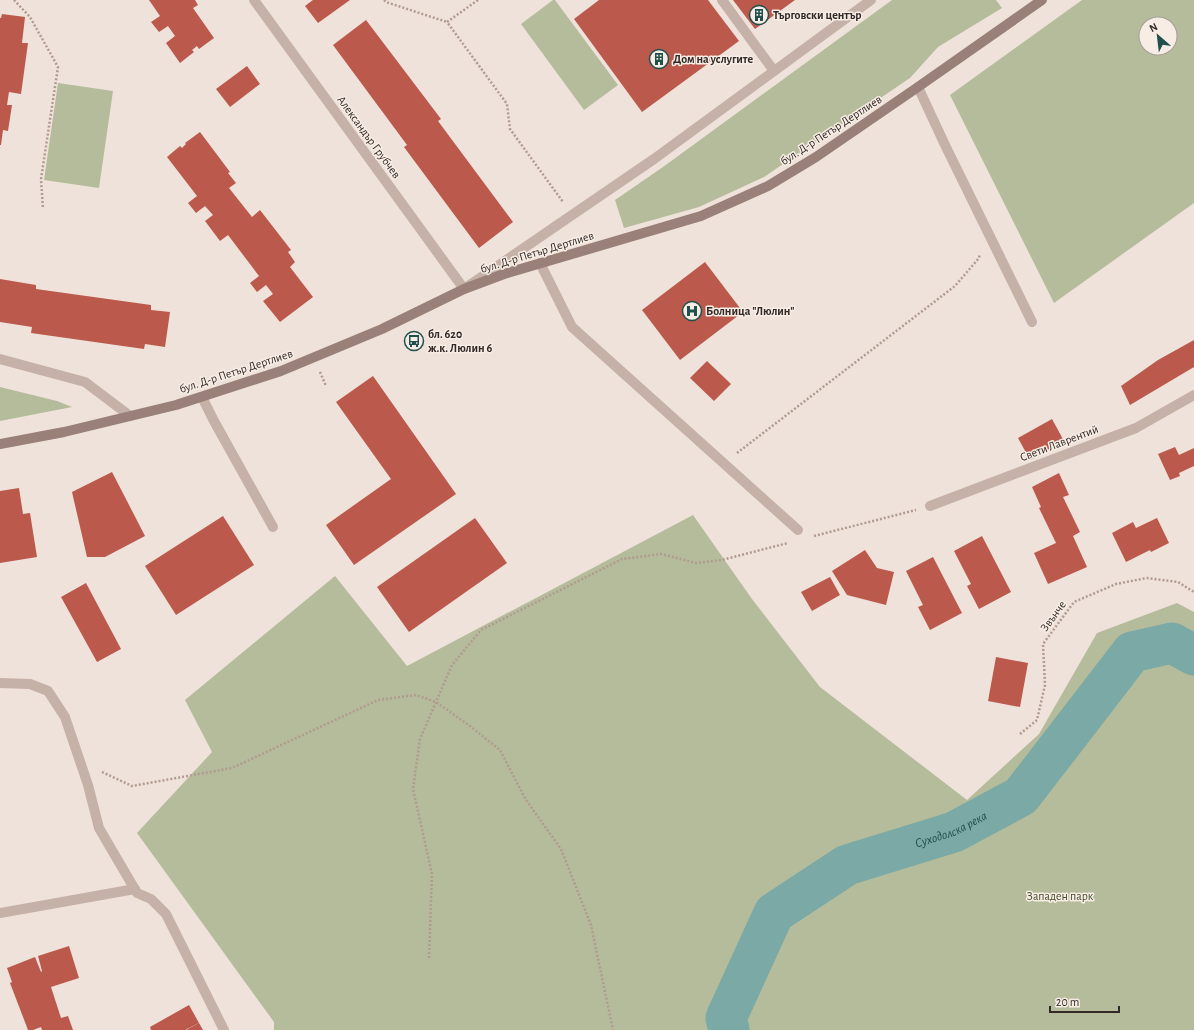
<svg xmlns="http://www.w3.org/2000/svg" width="1194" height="1030" font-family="'Alegreya Sans',sans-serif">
<rect width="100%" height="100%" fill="#efe2da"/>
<g fill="#b5bc9b" fill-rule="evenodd">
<path d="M553 0H555L618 85 584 110 521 24Z"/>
<path d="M892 0H996L1002 8 938 47 910 78 764 177 699 207 624 228 615 200 663 167Z"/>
<path d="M1082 0H1194V203L1054 303 950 95ZM1146 24H1170V48H1146Z"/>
<path d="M58 83 113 91 99 188 44 180Z"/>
<path d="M0 387 57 401 72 407 0 421Z"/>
<path d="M693 515 752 599 820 687 967 800 1039 734 1097 633 1177 603 1194 612V1030H274V1022L137 833 212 752 185 700 335 576 407 666Z"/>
</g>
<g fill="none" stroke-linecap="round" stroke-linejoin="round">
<path stroke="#7ba9a5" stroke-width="41" id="s1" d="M729 1030 726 1018 774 913 847 865 954 832 1021 796 1132 652 1172 643 1194 655"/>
</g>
<g fill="#bb594c">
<path d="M149 0H195L198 5 193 8 214 38 199 49 197 46 192 50 194 52 180 63 166 43 175 36 168 26 159 32 151 22 160 16Z"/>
<path d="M313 0H350L318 23 305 6Z"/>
<path d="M599 0H708L739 41 642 112 574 19Z"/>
<path d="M733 0H795L755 29Z"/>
<path d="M2 14 25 17 22 43H28L21 94 9 92 7 105H12L8 131 3 130 1 145H0V18H1Z"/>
<path d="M366 20 441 119 438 121 513 222 479 248 404 147 407 145 333 45Z"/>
<path d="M247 66 260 84 230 107 216 89Z"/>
<path d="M200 132 230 172 228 173 236 183 229 188 252 217 260 210 291 250 288 252 295 262 290 267 313 297 280 322 263 301 273 294 266 285 257 292 250 283 259 276 228 235 220 241 205 221 213 215 205 206 196 213 188 203 197 196 167 157 180 146 182 148 186 144 185 143Z"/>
<path d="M705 262 743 312 680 360 642 310Z"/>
<path d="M0 279 36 285V289L151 305V310L170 312 165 347 145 344 144 349 31 333 32 327 0 322Z"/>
<path d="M1194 340V367L1130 405 1121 386 1158 360Z"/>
<path d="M707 361 731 384 714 401 690 378Z"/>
<path d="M373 376 456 494 354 565 326 525 391 479 336 402Z"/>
<path d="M1052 419 1064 441 1030 460 1018 438Z"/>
<path d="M1175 447 1179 455 1194 448V466L1179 473 1180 476 1170 480 1158 454Z"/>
<path d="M112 472 145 536 105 557H87L72 492Z"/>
<path d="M1059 473 1069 495 1063 497 1080 532 1073 536 1087 567 1048 584 1034 553 1056 543 1039 508 1041 507 1032 487Z"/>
<path d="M19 488 23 514 30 513 37 557 0 563V491Z"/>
<path d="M223 516 254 565 176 615 145 566Z"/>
<path d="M475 518 507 563 409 632 377 587Z"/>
<path d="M1157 518 1169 543 1151 552 1150 550 1126 562 1112 533 1133 522 1136 528Z"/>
<path d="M982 536 1011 592 979 609 967 586 971 584 954 551Z"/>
<path d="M865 550 877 568 894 572 886 605 847 595 832 571Z"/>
<path d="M933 557 962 613 930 630 918 607 923 605 906 571Z"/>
<path d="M830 577 840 595 812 611 801 592Z"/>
<path d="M86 583 121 649 97 662 61 597Z"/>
<path d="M996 657 1028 663 1020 707 988 701Z"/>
<path d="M69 946 79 978 51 987 61 1018 68 1016 73 1030H42L41 1027 33 1030H28L10 983 12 982 7 968 35 957 41 972 42 971 38 956Z"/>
<path d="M189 1005 199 1023 185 1030H151L150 1027Z"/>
<path d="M199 1023 203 1030H186Z"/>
</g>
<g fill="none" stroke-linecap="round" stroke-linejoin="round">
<g stroke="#b19b91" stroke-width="2.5" stroke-dasharray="2 2" stroke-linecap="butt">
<path d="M14 0 30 17 58 67 41 179 43 209"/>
<path d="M384 0 386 2 447 22"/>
<path d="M478 0 447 22 507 104 510 129 563 202"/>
<path d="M320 372 326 386"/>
<path d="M737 453 955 286 979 258 980 254"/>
<path d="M814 536 916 510"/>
<path d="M1020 734 1037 720 1045 685 1043 644 1074 602 1116 584 1147 578 1178 582 1194 592"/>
<path d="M102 772 132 786 232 768 378 700 416 695 436 702 470 726 500 750 526 800 561 849 591 925 613 1030"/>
<path d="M429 958 432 874 413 789 420 739 452 665 481 630 622 559 661 554 696 563 722 560 788 543"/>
</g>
<g stroke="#c5b1a7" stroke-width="10">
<path d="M722 0 774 71"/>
<path d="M918 87 945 145 1032 322"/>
<path d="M540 263 572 327 798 530"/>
<path d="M0 359 85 382 130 416"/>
<path d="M202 397 214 421 273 527"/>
<path d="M0 683 30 684 48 691 65 717 88 785 99 828 137 893 151 899 166 914 224 1030"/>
<path d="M0 913 135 889"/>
</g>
<g stroke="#c5b1a7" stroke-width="10">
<path d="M254 0 464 289 654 159 871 0"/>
<path d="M930 506 1136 428 1194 395"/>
</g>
<path stroke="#998079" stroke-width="10" d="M0 444 64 432 176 405 281 371 382 329 464 289 504 274 701 216 768 186 816 157 918 87 1042 0"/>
</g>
<defs>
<symbol id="building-ring" viewBox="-11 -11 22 22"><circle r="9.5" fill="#f7ede5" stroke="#20504d" stroke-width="1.5"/><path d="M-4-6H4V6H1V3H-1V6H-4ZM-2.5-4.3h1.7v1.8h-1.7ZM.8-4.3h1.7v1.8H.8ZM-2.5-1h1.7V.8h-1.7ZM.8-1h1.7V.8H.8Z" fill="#20504d"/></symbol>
<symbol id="hospital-ring" viewBox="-11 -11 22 22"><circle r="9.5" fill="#f7ede5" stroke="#20504d" stroke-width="1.5"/><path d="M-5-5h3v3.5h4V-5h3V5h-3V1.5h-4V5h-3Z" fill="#20504d"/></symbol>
<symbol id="bus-ring" viewBox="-11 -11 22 22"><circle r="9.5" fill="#f7ede5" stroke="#20504d" stroke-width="1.5"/><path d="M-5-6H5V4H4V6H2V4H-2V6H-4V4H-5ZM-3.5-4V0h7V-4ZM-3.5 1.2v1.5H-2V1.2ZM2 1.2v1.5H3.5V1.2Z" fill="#20504d"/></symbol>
</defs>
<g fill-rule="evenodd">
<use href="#building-ring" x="748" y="4" width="22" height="22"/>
<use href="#building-ring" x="648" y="48" width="22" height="22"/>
<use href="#hospital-ring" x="681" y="300" width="22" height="22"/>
<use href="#bus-ring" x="403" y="330" width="22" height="22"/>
</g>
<g text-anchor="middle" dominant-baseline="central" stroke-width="3" stroke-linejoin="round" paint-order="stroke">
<g font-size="12" font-weight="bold" fill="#322927" stroke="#f7ede5" text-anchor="start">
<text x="773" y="15">Търговски център</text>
<text x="673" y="59">Дом на услугите</text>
<text x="706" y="311">Болница "Люлин"</text>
<text x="428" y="334">бл. 620<tspan x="428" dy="14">ж.к. Люлин 6</tspan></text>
</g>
<g font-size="12" fill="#322927" stroke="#f7ede5">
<text transform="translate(831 130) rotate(-33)">бул. Д-р Петър Дертлиев</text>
<text transform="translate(369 137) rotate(54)">Александър Грубчев</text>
<text transform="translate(537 252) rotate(-17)">бул. Д-р Петър Дертлиев</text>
<text transform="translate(236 371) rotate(-18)">бул. Д-р Петър Дертлиев</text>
<text transform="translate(1059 443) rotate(-21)">Свети Лаврентий</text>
<text transform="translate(1053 616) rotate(-54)">Звънче</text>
</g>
<g font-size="12" fill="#464e2d" stroke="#f7ede5">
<text x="1060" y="896">Западен парк</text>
</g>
<g font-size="13" font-style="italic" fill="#20504d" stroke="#f7ede5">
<text stroke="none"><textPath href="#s1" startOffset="325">Суходолска река</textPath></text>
</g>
</g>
<g transform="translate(1158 36) rotate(332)"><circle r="19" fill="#f7ede5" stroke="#a89f99"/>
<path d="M0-3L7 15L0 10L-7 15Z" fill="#20504d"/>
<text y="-6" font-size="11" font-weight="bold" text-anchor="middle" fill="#322927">N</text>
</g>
<path d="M1050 1006v6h69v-6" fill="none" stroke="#322927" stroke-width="2"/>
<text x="1056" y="1006" font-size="12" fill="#322927" stroke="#f7ede5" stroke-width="3" paint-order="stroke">20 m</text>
</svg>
